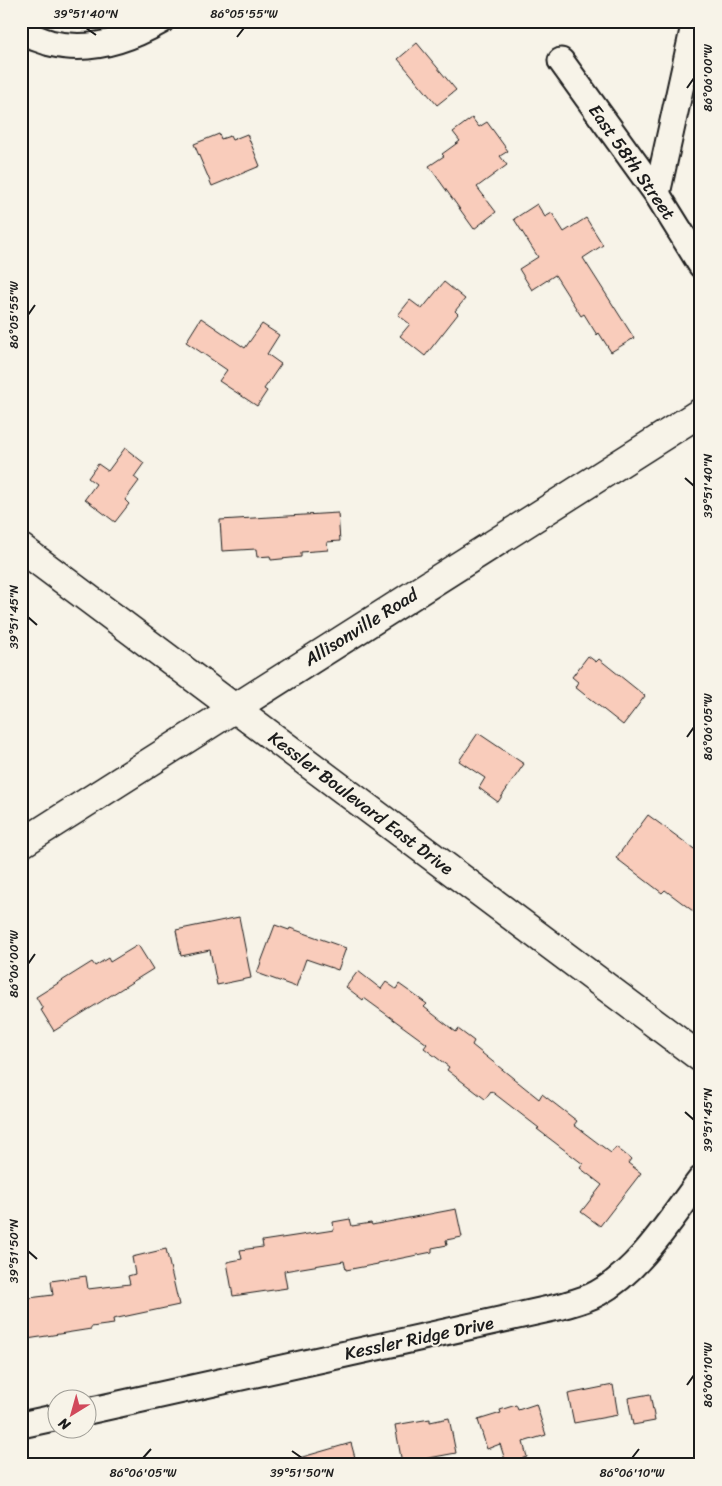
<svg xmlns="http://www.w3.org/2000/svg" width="722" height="1486" font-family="Sriracha,sans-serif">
<rect width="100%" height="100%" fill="#f7f3e8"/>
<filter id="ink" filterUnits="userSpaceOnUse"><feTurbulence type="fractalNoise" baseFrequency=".02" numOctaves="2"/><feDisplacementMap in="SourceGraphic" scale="10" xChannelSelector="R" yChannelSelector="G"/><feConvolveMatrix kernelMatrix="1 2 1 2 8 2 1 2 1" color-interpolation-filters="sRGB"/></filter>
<g filter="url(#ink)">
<g fill="#f9ccbb" stroke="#1c1c1c">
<path d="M417 43 456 90 437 105 398 59Z"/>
<path d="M472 118 479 127 487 122 508 151 500 156 507 165 477 187 496 212 474 229 429 166 444 156 442 154 460 141 453 132Z"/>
<path d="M219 134 221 139 230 136 232 140 247 134 260 166 212 186 194 144Z"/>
<path d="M537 204 545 217 552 213 564 232 586 218 603 245 583 258 634 338 611 352 599 333 597 335 584 314 581 316 555 275 532 290 519 269 538 257 514 219Z"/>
<path d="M444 282 465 299 455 311 458 314 425 356 400 336 410 324 398 315 410 300 422 309Z"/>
<path d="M201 318 245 348 262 324 279 335 267 354 281 364 264 389 267 391 257 406 219 381 227 370 186 342Z"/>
<path d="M125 448 144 463 134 477 139 481 125 500 129 504 115 522 85 499 96 484 88 478 98 464 108 471Z"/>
<path d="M338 513 340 541 327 542 328 550 301 552V557L271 560 270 556 257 557 256 549 222 551 220 520Z"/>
<path d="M588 656 596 662 599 659 645 696 623 725 575 687 578 682 572 677Z"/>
<path d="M478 733 524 764 498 802 479 788 485 778 459 761Z"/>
<path d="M648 815 701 854V917L665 890 662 893 616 858Z"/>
<path d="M239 917 251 978 217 985 210 950 181 956 176 930Z"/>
<path d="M275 925 289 930 290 928 346 948 338 970 306 959 296 987 257 973Z"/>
<path d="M138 945 153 969 54 1031 41 1010 43 1009 36 997 92 962 95 966 108 958 110 962Z"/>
<path d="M358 971 381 989 386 982 396 989 399 984 427 1004 424 1007 456 1032 458 1029 474 1041 472 1045 539 1099 542 1094 577 1121 574 1125 611 1153 616 1147 631 1159 628 1163 641 1173 600 1226 581 1212 602 1185 580 1168 583 1164 537 1129 539 1128 491 1091 485 1099 447 1070 449 1067 424 1048 427 1044 364 998 363 1000 346 987Z"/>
<path d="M456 1209 462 1237 446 1240 447 1245 432 1248V1252L378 1263V1264L346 1270 344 1261 284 1271 287 1288 233 1296 227 1262 242 1259 240 1250 263 1247 262 1241 334 1230 333 1222 350 1219 352 1226 371 1223 372 1225Z"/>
<path d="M166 1249 179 1305 113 1319 114 1324 91 1327V1329L21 1340V1299L53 1295 51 1281 86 1276 88 1289 130 1284 128 1276 135 1274 132 1257Z"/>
<path d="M613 1385 618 1415 574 1423 568 1394Z"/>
<path d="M650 1394 655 1421 633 1425 628 1398Z"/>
<path d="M536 1404 546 1435 523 1442 527 1457 506 1463 500 1444 487 1449 478 1420 501 1413 500 1410 516 1405 518 1410Z"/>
<path d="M449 1418 456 1453 402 1463 395 1425 430 1419V1422Z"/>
<path d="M351 1443 357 1465H293L292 1460Z"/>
</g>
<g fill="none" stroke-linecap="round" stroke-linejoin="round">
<defs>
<g id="minor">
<path d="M21 33C31 36 41 40 50 43 89 53 128 40 161 21"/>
<path d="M561 61 657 194 701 265"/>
<path d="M657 194 695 21"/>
<path d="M88 1411 558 1307C571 1303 586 1300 598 1293 640 1270 672 1217 701 1179"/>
<path d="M21 1425 58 1417"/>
</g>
<path id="secondary" d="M21 844 701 412"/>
<path id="primary" d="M21 548 701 1058"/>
</defs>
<use href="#minor" stroke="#1c1c1c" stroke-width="29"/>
<use href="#secondary" stroke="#1c1c1c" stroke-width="31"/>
<use href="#primary" stroke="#1c1c1c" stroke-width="31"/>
<use href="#minor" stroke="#f7f3e8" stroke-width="25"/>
<use href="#secondary" stroke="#f7f3e8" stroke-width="28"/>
<use href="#primary" stroke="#f7f3e8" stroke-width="28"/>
</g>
</g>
<path fill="none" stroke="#1c1c1c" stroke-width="2" d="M86 28 96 35M237 37 244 28M687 88 694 78M28 315 35 305M685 478 694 486M28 617 37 625M687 737 694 727M28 964 35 954M685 1112 694 1120M28 1251 37 1259M687 1385 694 1375M292 1451 302 1458M143 1458 151 1449M632 1458 639 1449"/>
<g text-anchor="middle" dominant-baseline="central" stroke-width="4" stroke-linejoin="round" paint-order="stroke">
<g font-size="18" fill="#1c1c1c" stroke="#f7f3e8">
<text transform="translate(632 162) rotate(55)">East 58th Street</text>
<text transform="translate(361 627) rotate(-32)">Allisonville Road</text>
<text transform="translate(361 803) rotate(37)">Kessler Boulevard East Drive</text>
<text transform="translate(419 1338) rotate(-12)">Kessler Ridge Drive</text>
</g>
</g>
<rect width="722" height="1486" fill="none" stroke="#f7f3e8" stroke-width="55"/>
<g transform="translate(72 1414) rotate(217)"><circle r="24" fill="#f7f3e8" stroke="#9f9d96"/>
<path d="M0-4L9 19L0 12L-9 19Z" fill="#d1495b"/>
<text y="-8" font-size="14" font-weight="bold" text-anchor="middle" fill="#1c1c1c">N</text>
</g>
<rect x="28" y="28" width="666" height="1430" fill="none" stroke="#1c1c1c" stroke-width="2"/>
<g font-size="12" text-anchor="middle" fill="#1c1c1c">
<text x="86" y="18">39°51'40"N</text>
<text x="244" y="18">86°05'55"W</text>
<text transform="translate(708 78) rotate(-90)" y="4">86°06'00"W</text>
<text transform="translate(14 315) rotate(-90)" y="4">86°05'55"W</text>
<text transform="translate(708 486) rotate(-90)" y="4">39°51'40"N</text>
<text transform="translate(14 617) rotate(-90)" y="4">39°51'45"N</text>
<text transform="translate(708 727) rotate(-90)" y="4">86°06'05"W</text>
<text transform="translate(14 964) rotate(-90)" y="4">86°06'00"W</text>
<text transform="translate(708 1120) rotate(-90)" y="4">39°51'45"N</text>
<text transform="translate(14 1251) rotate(-90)" y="4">39°51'50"N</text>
<text transform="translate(708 1375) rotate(-90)" y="4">86°06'10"W</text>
<text x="143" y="1477">86°06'05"W</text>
<text x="302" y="1477">39°51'50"N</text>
<text x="632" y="1477">86°06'10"W</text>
</g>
</svg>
